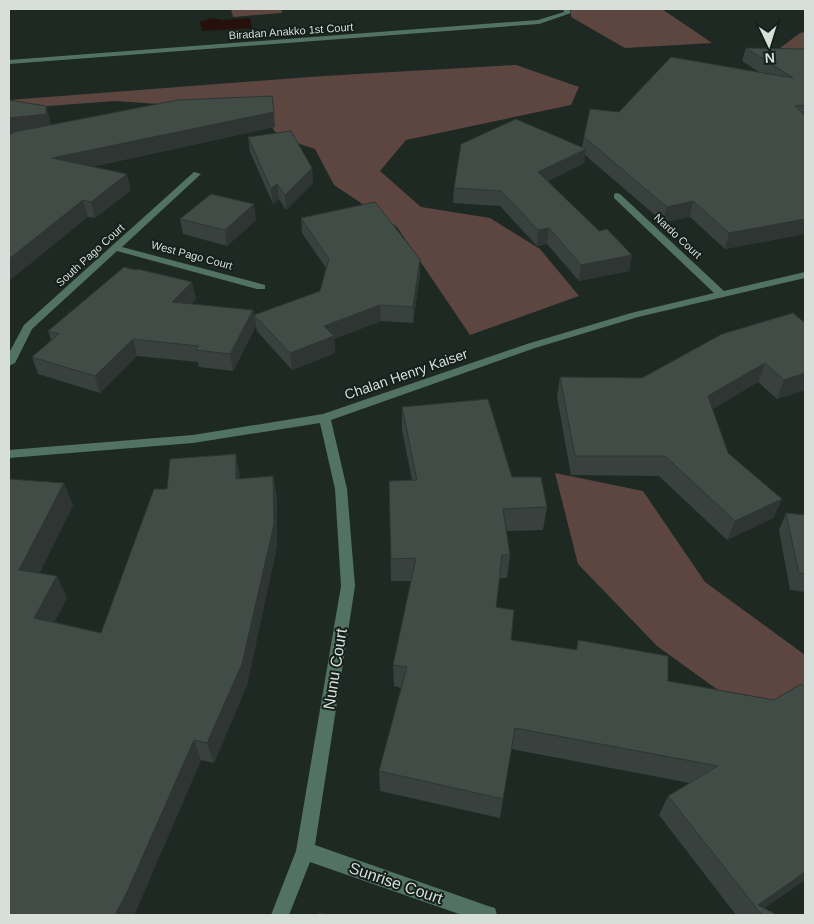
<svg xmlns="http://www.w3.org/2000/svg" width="814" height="924" font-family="Helvetica,sans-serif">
<rect width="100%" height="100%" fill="#1e2924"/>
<g fill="#5d4540">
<path d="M231 9H281L282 13 233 17Z"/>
<path d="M571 9H662L712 43 625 48 571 17Z"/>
<path d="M805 32V56L776 51 800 33Z"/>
<path d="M516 65 579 87 571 105 406 140 380 171 421 207 490 218 540 249 579 296 470 335 397 227 334 185 315 149 279 137 260 111 115 101 9 109V100L323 76Z"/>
<path d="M555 473 643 491 705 582 805 655V723L761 721 657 646 578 564Z"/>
</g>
<path fill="#27100b" d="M211 18 223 20 250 18 252 28 202 31 200 22Z"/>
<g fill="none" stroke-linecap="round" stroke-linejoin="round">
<g fill="#527364" fill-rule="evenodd">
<path d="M563 9H569L571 13 539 24 9 64V60L538 20 564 12Z"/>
<path d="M194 172 201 174 122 247 265 285V289H257L117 251 32 329 15 363 9 366V353L24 325Z"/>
<path d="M617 193 620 194 724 291 805 272V278L638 317 535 348 331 420 347 489 355 586 315 845 488 906 495 908 497 915H462L310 862 289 915H271L296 851 341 586 335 489 320 423 193 443 9 458V450L193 435 323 414 527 344 631 313 714 293 614 198V194Z"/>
</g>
</g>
<g fill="#38413d">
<path d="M746 48 805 49V234L725 249 690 217 663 222 585 155 584 163 548 181 599 231 632 255 629 271 579 281 547 244 537 246 500 206 453 203 454 188 582 147 584 137 619 112 759 72 742 61Z"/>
<path d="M46 106 50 120V125L275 127 91 167 131 190 95 218 88 217 13 133Z"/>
<path d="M248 137 312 168 313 183 286 210 279 199 273 204 250 152Z"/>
<path d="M301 218 420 259V275L413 323 381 321 334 339 335 353 292 370 257 331 254 315 320 291 326 268 302 233Z"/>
<path d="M180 219 256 220 227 246 183 234Z"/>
<path d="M136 270 192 282 196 299 191 304 253 310 256 326 233 371 199 367 198 362 137 356 100 393 38 374 32 357 51 340 48 331Z"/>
<path d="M722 334 805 390 777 399 758 382 712 409 728 453 782 499 773 518 727 540 659 476 571 475 557 397 560 377 642 378Z"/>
<path d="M402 407 512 477 547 507 543 530 506 531 510 555 507 578H500L496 607 511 640 576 650 578 640 668 681 774 700 805 688V880L764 908 777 915H736L659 815 668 796 690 783 511 749 500 818 380 791 379 771 401 688 394 686 393 665 411 581H391L389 481 412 480 402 430Z"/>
<path d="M240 476V479L273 476 277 498V546L247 685 214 763 201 760 134 915H9V479L73 505 39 574 67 598 54 622 101 633 167 489Z"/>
<path d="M786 513 805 515V592L790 590 779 530Z"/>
</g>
<g fill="#2e3532">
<path d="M46 106 50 120V128L9 134V118Z"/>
<path d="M274 112 275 127 56 174 52 158Z"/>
<path d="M586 149 584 163 536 187 538 172Z"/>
<path d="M312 168 313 183 286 210 285 195Z"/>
<path d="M127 174 131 190 95 218 91 202Z"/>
<path d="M277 184 279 199 273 204 271 189Z"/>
<path d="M83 200 88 217 9 281V259Z"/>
<path d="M693 201 690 217 663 222 667 207Z"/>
<path d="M254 204 256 220 227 246 225 230Z"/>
<path d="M805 219V234L725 249 729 233Z"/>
<path d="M549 228 547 244 537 246 538 230Z"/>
<path d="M632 255 629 271 579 281 581 265Z"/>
<path d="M420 259V275L413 323V307Z"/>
<path d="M192 282 196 299 175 318 172 302Z"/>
<path d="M380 305 381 321 334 339 335 353 292 370 290 353 324 326Z"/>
<path d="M253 310 256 326 233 371 230 354Z"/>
<path d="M133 339 137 356 100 393 95 376Z"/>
<path d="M765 363 758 382 702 416 708 396Z"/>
<path d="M805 373V390L777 399 784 380Z"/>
<path d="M236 454 240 476V501L236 479Z"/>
<path d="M273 476 277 498V546L247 685 214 763 207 743Z"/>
<path d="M64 483 73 505 30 592 19 570Z"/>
<path d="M782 499 773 518 727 540 735 521Z"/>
<path d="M57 576 67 598 45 639 34 618Z"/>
<path d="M194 740 201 760 137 909 134 915H115Z"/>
<path d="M805 872V880L759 912 758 905Z"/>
</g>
<g fill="#414c47" stroke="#2e3532">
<path d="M746 48 805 49V105L795 106 805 116V219L729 233 693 201 667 207 584 137 590 109 619 112 671 57 793 78Z"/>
<path d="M272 96 274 112 52 158 127 174 91 202 83 200 9 259V135L14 132 178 100Z"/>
<path d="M9 100 46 106V114L9 118Z"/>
<path d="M516 119 586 149 538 172 599 231 607 229 632 255 581 265 549 228 538 230 501 191 454 188 461 144Z"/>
<path d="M291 131 312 168 285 195 277 184 271 189 248 137Z"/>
<path d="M211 194 254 204 225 230 180 219Z"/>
<path d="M375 202 420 259 413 307 380 305 324 326 334 336 290 353 254 315 320 291 329 259 301 218Z"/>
<path d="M124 267 136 270 138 269 192 282 172 302 253 310 230 354 196 350 198 346 133 339 95 376 32 357 59 334 48 331Z"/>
<path d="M793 313 805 323V373L784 380 765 363 708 396 728 453 782 499 735 521 665 456H575L560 377 642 378 722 334Z"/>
<path d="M488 399 512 477H541L547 507 503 509 510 555H502L496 607 514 610 511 640 577 650 578 640 668 656V681L774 700 801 684 805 688V872L758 905 777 915H762L668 796 718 766 515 728 503 799 379 771 407 667 393 665 416 558 391 559 389 481 417 480 402 407Z"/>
<path d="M236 454V479L273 476 274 524 242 664 207 743 194 740 127 892 115 915H9V479L64 483 19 570 57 576 34 618 101 633 154 489H167L170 459Z"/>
<path d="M786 513 805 515V574L799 573Z"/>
<path d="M319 913 328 915H318Z"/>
</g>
<g text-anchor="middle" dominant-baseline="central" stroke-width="4" stroke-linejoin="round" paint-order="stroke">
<g font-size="11" fill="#d8dfdb" stroke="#151f1b">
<text transform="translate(291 31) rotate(-4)">Biradan Anakko 1st Court</text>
<text transform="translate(678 236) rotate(43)">Nardo Court</text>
<text transform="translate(90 255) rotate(-42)">South Pago Court</text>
<text transform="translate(192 255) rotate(15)">West Pago Court</text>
</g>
<g font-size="14" fill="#d8dfdb" stroke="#151f1b">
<text transform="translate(406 374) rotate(-19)">Chalan Henry Kaiser</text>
</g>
<g font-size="16" fill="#d8dfdb" stroke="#151f1b">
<text transform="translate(335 669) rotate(-81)">Nunu Court</text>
<text transform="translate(396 883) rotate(19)">Sunrise Court</text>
</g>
</g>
<rect width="814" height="924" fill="none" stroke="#d8dfdb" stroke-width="20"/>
<g transform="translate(769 45) rotate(176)" stroke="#151f1b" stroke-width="4" paint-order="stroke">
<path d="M0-4L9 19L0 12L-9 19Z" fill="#d8dfdb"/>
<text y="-8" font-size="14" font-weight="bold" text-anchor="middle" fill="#d8dfdb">N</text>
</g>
</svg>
